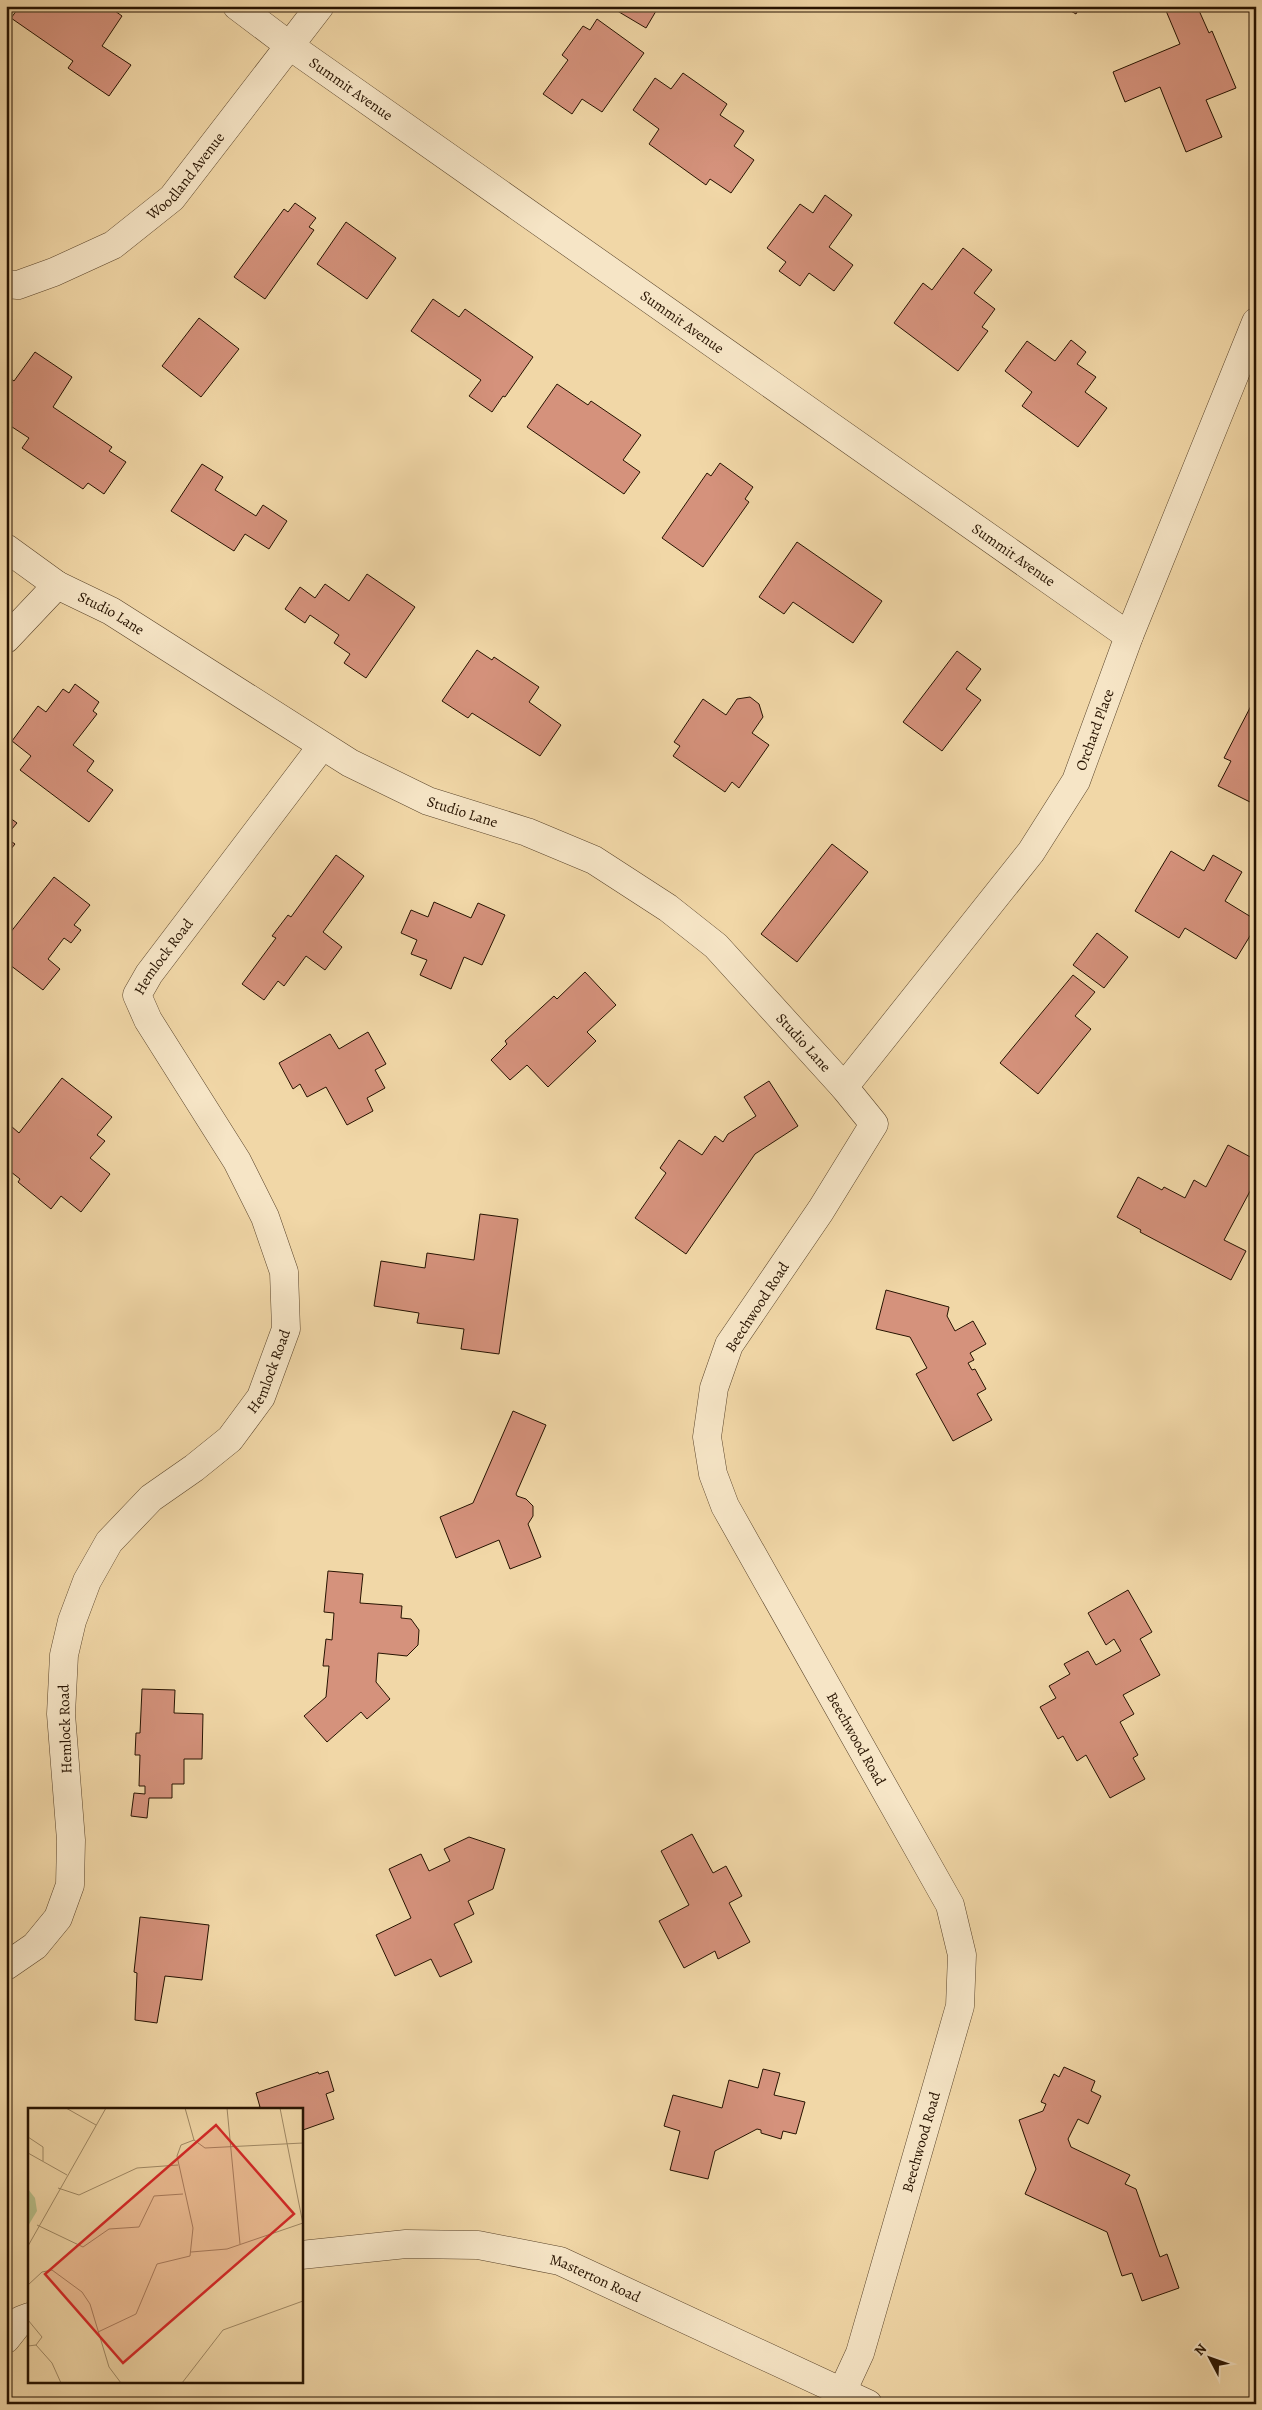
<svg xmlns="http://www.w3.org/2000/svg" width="1262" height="2410" font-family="Alegreya,serif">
<rect width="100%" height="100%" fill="#f1d7a7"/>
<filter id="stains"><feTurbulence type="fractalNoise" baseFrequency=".004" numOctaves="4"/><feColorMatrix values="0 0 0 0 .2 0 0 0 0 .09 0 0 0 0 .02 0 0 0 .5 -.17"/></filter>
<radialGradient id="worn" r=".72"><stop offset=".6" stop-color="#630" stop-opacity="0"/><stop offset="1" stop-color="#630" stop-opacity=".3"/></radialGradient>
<g fill="#d5927c" stroke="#271301">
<path d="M20 6H108L122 16 102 46 131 65 109 96 68 68 73 61 11 18Z"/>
<path d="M609 6H659L646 28Z"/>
<path d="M1062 6H1080L1076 14Z"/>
<path d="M1164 6H1197L1209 33 1212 31 1236 88 1206 100 1222 137 1186 152 1160 87 1125 102 1113 72 1180 44Z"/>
<path d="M597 19 644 53 602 112 582 99 572 114 543 94 568 60 562 55 583 26 590 30Z"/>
<path d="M683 73 727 104 720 115 744 131 734 146 754 160 731 193 710 179 706 185 649 144 659 129 633 110 655 78 671 89Z"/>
<path d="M825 195 852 215 829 247 853 265 834 291 809 273 800 286 779 271 786 262 767 248 800 204 813 213Z"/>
<path d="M295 203 316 218 309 227 314 230 265 299 234 277 284 209 288 212Z"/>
<path d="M346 222 396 258 367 299 317 264Z"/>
<path d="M963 248 992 270 974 293 995 309 982 327 988 331 958 371 894 323 923 283 932 290Z"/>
<path d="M433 299 459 317 465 309 533 357 505 397 503 396 492 412 469 396 481 380 411 331Z"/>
<path d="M199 318 239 349 201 397 162 366Z"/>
<path d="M1071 340 1086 352 1077 364 1096 377 1085 392 1107 408 1078 447 1022 406 1032 392 1005 371 1027 341 1055 361Z"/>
<path d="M35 352 72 377 53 407 112 447 109 451 126 462 104 494 88 483 83 489 22 448 29 438 6 423V410L12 402 6 398V383L10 378 14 381Z"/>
<path d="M557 384 588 405 591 401 641 435 623 460 640 472 624 494 527 427Z"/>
<path d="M720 463 753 487 745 499 749 502 703 567 662 538 707 473 711 476Z"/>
<path d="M202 464 223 477 215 490 256 516 263 505 287 521 269 549 245 534 234 551 171 511Z"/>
<path d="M797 542 882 601 853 643 793 602 784 614 759 597Z"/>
<path d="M367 574 415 607 366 678 344 663 350 654 334 643 339 635 310 615 305 623 285 609 300 587 315 598 325 584 349 601Z"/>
<path d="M477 650 492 660 494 657 539 687 529 702 561 725 540 756 472 713 468 718 442 701Z"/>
<path d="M957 651 981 669 966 689 981 700 942 751 903 722Z"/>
<path d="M75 684 99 702 93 711 97 714 73 745 94 761 87 771 113 790 89 822 20 770 31 756 12 741 38 706 46 712 63 689 69 693Z"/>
<path d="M750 697 759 704 763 717 752 733 769 745 739 788 732 782 725 792 673 756 680 746 674 742 703 699 726 715 737 699Z"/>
<path d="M1252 704 1256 706V805L1218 786 1231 761 1224 758Z"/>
<path d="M6 815 17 823 6 836Z"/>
<path d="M6 838 15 844 6 855Z"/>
<path d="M832 844 868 872 797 962 761 934Z"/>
<path d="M1171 851 1204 871 1213 855 1242 872 1225 901 1256 920V926L1236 959 1185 928 1179 938 1135 911Z"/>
<path d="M336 855 364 876 323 932 342 947 325 970 306 956 284 986 278 981 264 1000 242 984 276 938 272 936 288 915 291 917Z"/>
<path d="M54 877 90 905 74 925 81 930 71 943 64 938 48 959 60 969 43 990 6 962V938Z"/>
<path d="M434 902 471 918 478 903 505 915 482 965 464 957 451 989 420 975 427 960 411 954 417 940 401 933 411 910 428 917Z"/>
<path d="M1097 933 1128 957 1104 988 1073 965Z"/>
<path d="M585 972 616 1005 587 1032 596 1041 548 1087 527 1065 510 1080 491 1060 507 1044 505 1041 554 996 557 999Z"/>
<path d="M1073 975 1095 992 1075 1016 1091 1029 1038 1094 1000 1063Z"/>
<path d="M368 1032 386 1064 375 1070 385 1088 367 1098 373 1111 347 1125 326 1087 307 1097 300 1084 293 1089 279 1063 330 1034 339 1049Z"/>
<path d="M62 1078 112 1117 97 1135 105 1141 90 1158 110 1174 81 1212 61 1196 51 1209 18 1182 20 1179 6 1168V1132L11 1126 19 1133Z"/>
<path d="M769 1081 798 1126 755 1154 686 1254 635 1218 666 1173 660 1168 679 1140 702 1155 715 1136 723 1142 728 1134 756 1116 744 1097Z"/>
<path d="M1228 1145 1256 1160V1180L1224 1240 1246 1251 1231 1280 1140 1232 1141 1230 1117 1217 1138 1177 1162 1190 1164 1187 1185 1198 1194 1180 1206 1187Z"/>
<path d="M480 1214 518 1219 499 1354 461 1349 464 1329 417 1323 419 1313 374 1306 381 1261 425 1268 427 1253 474 1260Z"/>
<path d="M886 1290 949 1307 947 1316 955 1331 973 1321 986 1344 970 1353 974 1360 968 1363 972 1370 975 1369 986 1389 977 1394 992 1420 953 1441 916 1374 927 1368 910 1337 876 1329Z"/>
<path d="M513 1411 546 1425 516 1494 517 1496 526 1499 533 1506V1516L528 1524 541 1557 510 1569 499 1540 456 1558 440 1517 473 1503Z"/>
<path d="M328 1571 363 1574 360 1603 402 1606 401 1618 411 1619 419 1630 418 1645 407 1656 378 1653 376 1682 390 1699 367 1719 361 1712 327 1742 304 1716 326 1697 329 1666H323L326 1639 332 1640 334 1613 324 1612Z"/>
<path d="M1128 1590 1152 1632 1140 1639 1160 1675 1123 1695 1134 1714 1120 1722 1138 1755 1133 1758 1145 1779 1110 1798 1086 1755 1077 1761 1063 1736 1058 1739 1040 1707 1056 1698 1049 1686 1070 1674 1064 1664 1088 1651 1096 1665 1121 1651 1114 1639 1106 1645 1088 1613Z"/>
<path d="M142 1689 175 1690 174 1713 203 1714 202 1759H184V1784H172V1798H149L147 1818 131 1816 134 1793 145 1794V1786H139L140 1755H135L136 1733H140Z"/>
<path d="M692 1834 713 1873 726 1866 742 1896 729 1903 750 1942 718 1959 715 1951 684 1968 659 1921 689 1905 661 1851Z"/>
<path d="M469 1837 505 1849 493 1889 468 1901 474 1914 454 1924 472 1962 440 1977 431 1959 395 1976 376 1935 411 1918 389 1869 421 1854 429 1871 450 1861 444 1849Z"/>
<path d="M140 1917 209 1925 202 1980 165 1976 157 2023 135 2020 137 1973 134 1972Z"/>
<path d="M1064 2067 1095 2081 1091 2091 1101 2096 1088 2124 1078 2119 1068 2139 1071 2147 1130 2175 1125 2184 1136 2189 1160 2257 1167 2254 1179 2288 1142 2301 1132 2273 1122 2276 1107 2232 1025 2194 1036 2169 1019 2120 1043 2111 1046 2104 1041 2102 1054 2074 1059 2077Z"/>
<path d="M763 2069 780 2073 774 2095 805 2102 796 2134 783 2131 781 2139 761 2133V2130L757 2129 715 2151 708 2179 670 2170 680 2131 664 2126 673 2095 722 2108 729 2080 758 2088Z"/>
<path d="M328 2071 334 2091 326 2094 334 2119 303 2130 301 2137V2109H253L260 2107 256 2093 318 2072 319 2074Z"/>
</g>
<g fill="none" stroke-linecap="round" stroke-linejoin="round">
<defs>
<g id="minor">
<path id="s1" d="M237 6 290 46 1129 636"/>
<path id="s2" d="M6 284 18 285 54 272 113 245 172 198 320 6"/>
<path id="s3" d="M6 548 57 585 111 611 350 763 428 801 527 832 594 860 668 908 716 946 844 1087 874 1124 821 1210 729 1345 714 1388 707 1437 713 1474 725 1506 950 1905 962 1955 960 2006 860 2353 842 2392"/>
<path d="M6 639 57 585"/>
<path id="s4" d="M844 1087 1031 852 1076 781 1129 636 1256 322"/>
<path id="s5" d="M6 1966 35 1946 58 1918 70 1885 71 1840 61 1714 64 1655 72 1621 87 1581 109 1542 151 1498 194 1468 230 1439 261 1397 286 1329 284 1272 265 1217 237 1161 148 1020 137 995 149 974 322 746"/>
<path id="s6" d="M301 2255 406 2244 478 2245 560 2261 868 2404"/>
<path d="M6 2339 21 2320 29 2317"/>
</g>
</defs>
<use href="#minor" stroke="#5a442a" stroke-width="29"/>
<use href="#minor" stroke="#f6e5c6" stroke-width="28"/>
</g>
<g text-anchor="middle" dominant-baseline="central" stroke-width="5" stroke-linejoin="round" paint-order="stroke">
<g font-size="15" fill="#271301" stroke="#f6e5c6">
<text stroke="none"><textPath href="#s1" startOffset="141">Summit Avenue</textPath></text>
<text stroke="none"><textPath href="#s2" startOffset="216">Woodland Avenue</textPath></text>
<text stroke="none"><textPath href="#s1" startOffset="546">Summit Avenue</textPath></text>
<text stroke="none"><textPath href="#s1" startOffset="951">Summit Avenue</textPath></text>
<text stroke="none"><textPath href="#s3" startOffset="124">Studio Lane</textPath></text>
<text stroke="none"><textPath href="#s4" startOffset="439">Orchard Place</textPath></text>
<text stroke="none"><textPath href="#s3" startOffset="529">Studio Lane</textPath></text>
<text stroke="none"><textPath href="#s5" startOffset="1162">Hemlock Road</textPath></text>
<text stroke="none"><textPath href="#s3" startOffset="949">Studio Lane</textPath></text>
<text transform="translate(757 1307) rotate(-57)">Beechwood Road</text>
<text stroke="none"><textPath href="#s5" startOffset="698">Hemlock Road</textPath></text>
<text transform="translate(65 1729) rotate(-92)">Hemlock Road</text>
<text stroke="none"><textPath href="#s3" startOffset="1755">Beechwood Road</textPath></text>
<text transform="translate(921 2142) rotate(-74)">Beechwood Road</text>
<text stroke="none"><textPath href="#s6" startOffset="300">Masterton Road</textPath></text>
</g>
</g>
<g transform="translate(28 2108)">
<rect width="275" height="275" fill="#f1d7a7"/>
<path d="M0 81 7 90 9 103 0 118Z" fill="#b8bf89"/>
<path fill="none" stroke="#a08965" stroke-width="1" d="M38 0 68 17M157 0 166 32 177 40 275 35M199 0 212 136M252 0 275 116M0 29 15 39V53M0 45 39 67M30 80 51 87 109 60 150 57M9 117 55 139 81 121 111 119 126 88 155 86M0 138 78 0M163 144 199 141 275 115M0 177 14 164 24 162 54 184 62 196 81 259 93 275M0 212 14 229 8 237 0 238M70 224 108 206 129 156 162 148 165 120 149 48 153 37 166 32M8 237 24 255 33 275M154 275 195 222 275 193"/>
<path fill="#d62828" fill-opacity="0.15" stroke="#d62828" stroke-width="2.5" d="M188 17 266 106 95 255 17 166Z"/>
<rect width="275" height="275" fill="none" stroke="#271301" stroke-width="2.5"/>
</g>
<rect width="1262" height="2410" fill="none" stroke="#f1d7a7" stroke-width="25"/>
<rect x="8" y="8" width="1247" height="2395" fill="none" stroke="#271301" stroke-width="2.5"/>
<rect x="12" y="12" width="1237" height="2385" fill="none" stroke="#271301"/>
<g transform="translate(1210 2358) rotate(311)" stroke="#f6e5c6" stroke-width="4" paint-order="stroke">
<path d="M0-4L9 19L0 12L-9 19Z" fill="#271301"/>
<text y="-8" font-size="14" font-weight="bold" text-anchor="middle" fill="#271301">N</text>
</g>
<rect width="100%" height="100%" filter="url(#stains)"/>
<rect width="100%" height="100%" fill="url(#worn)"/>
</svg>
